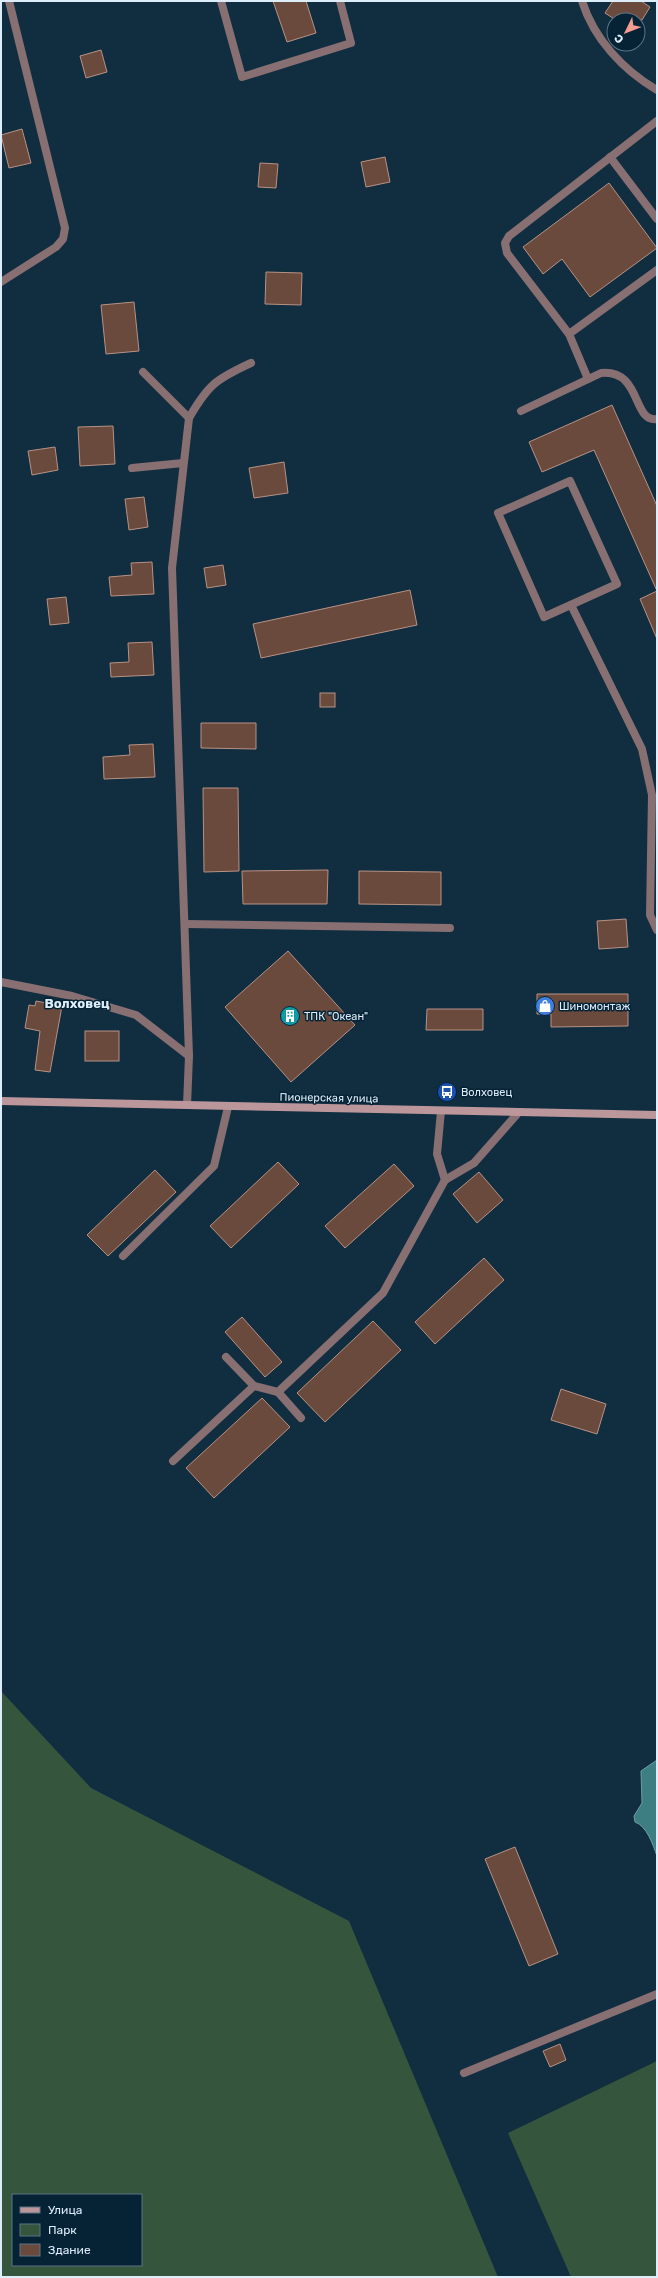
<svg xmlns="http://www.w3.org/2000/svg" width="658" height="2278" font-family="Rubik,sans-serif">
<rect width="100%" height="100%" fill="#112d40"/>
<g fill="#35553c" fill-rule="evenodd">
<path d="M1 1691 91 1788 349 1921 498 2277H1ZM13 2195H141V2265H13Z"/>
<path d="M657 2061V2277H571L508 2133Z"/>
</g>
<path fill="#3c7e81" stroke="#6c9fa5" d="M657 1760V1856C653 1845 647 1826 635 1822L634 1816 642 1803 641 1771Z"/>
<g fill="#6b4a3e" stroke="#b79284">
<path d="M273 1H306L316 33 287 42Z"/>
<path d="M613 1H641L650 7 642 20H616L605 13Z"/>
<path d="M101 50 107 72 86 78 80 56Z"/>
<path d="M22 129 31 163 9 168 1 135Z"/>
<path d="M385 157 390 182 366 187 361 162Z"/>
<path d="M260 163 278 164 276 188 258 187Z"/>
<path d="M609 183 657 248 590 297 562 259 543 274 523 247Z"/>
<path d="M266 272 302 273 301 305 265 304Z"/>
<path d="M134 302 139 351 106 354 101 305Z"/>
<path d="M612 405 657 506V639L640 599 657 591 594 450 542 472 529 442Z"/>
<path d="M113 426 115 464 80 466 78 427Z"/>
<path d="M55 447 58 470 32 475 28 451Z"/>
<path d="M284 462 288 493 254 498 249 468Z"/>
<path d="M144 497 148 527 129 530 125 499Z"/>
<path d="M152 562 154 594 111 596 109 577 132 575 131 563Z"/>
<path d="M223 565 226 585 207 588 204 568Z"/>
<path d="M410 590 417 625 261 658 253 624Z"/>
<path d="M66 597 69 623 50 625 47 599Z"/>
<path d="M152 642 154 675 111 677 110 663 129 662 128 643Z"/>
<rect x="320" y="693" width="15" height="14"/>
<path d="M201 723H256V749L201 748Z"/>
<path d="M153 744 155 777 104 779 103 757 130 755 129 745Z"/>
<path d="M203 788H238L239 871 204 872Z"/>
<path d="M328 870 327 904H243L242 871Z"/>
<path d="M359 871 441 872V905L359 904Z"/>
<path d="M626 919 628 947 599 949 597 921Z"/>
<path d="M288 951 355 1025 291 1082 225 1007Z"/>
<path d="M537 994H628V1026L551 1027V1014H537Z"/>
<path d="M36 1001 62 1006 50 1072 35 1070 40 1031 25 1028 29 1005 35 1006Z"/>
<path d="M427 1009H483V1030H426Z"/>
<rect x="85" y="1031" width="34" height="30"/>
<path d="M278 1162 299 1184 231 1248 210 1226Z"/>
<path d="M394 1164 414 1186 345 1248 325 1226Z"/>
<path d="M155 1170 176 1192 108 1256 87 1235Z"/>
<path d="M479 1172 503 1200 477 1223 453 1194Z"/>
<path d="M484 1258 504 1280 435 1344 415 1322Z"/>
<path d="M242 1317 282 1362 265 1377 225 1332Z"/>
<path d="M373 1321 401 1350 325 1422 297 1393Z"/>
<path d="M561 1389 606 1404 597 1434 551 1420Z"/>
<path d="M262 1398 290 1427 214 1498 186 1468Z"/>
<path d="M515 1847 558 1954 529 1966 485 1859Z"/>
<path d="M560 2044 566 2060 550 2067 543 2051Z"/>
</g>
<g fill="none" stroke-linecap="round" stroke-linejoin="round">
<g stroke="#876f72" stroke-width="8">
<path d="M610 157 657 219"/>
<path d="M1 282 56 247 63 239 65 228 9 1"/>
<path d="M569 334 657 270"/>
<path d="M143 372 189 418"/>
<path d="M588 379 569 334 507 253 505 243 509 236 657 121"/>
<path d="M521 411 601 373C642 369 632 423 657 419"/>
<path d="M132 468 183 463"/>
<path d="M570 481 617 584 544 617 498 513Z"/>
<path d="M571 605 642 749 652 795 650 915 657 930"/>
<path d="M185 924 450 928"/>
<path d="M441 1111 437 1154 445 1180 474 1163 518 1113"/>
<path d="M123 1256 214 1166 228 1107"/>
<path d="M226 1357 254 1386"/>
<path d="M278 1392 301 1418"/>
<path d="M173 1461 254 1386 278 1392 383 1293 445 1180"/>
<path d="M464 2073 657 1994"/>
</g>
<g stroke="#876f72" stroke-width="8">
<path d="M221 1 242 77 351 43 340 1"/>
<path d="M582 1C594 39 623 70 657 90"/>
<path d="M1 982 72 996 136 1015 189 1056"/>
<path d="M187 1105 189 1056 172 568 189 418C208 385 216 379 251 363"/>
</g>
<path stroke="#bb969a" stroke-width="8" d="M1 1101 657 1115"/>
</g>
<defs>
<symbol id="shop-disc" viewBox="-11 -11 22 22"><circle r="9.5" fill="#3f7fe0" stroke="#062335"/><path d="M-5-2.5h2.3a2.7 3.5 0 0 1 5.4 0H5L5.5 6h-11ZM-1.5-2.5h3a1.5 2.3 0 0 0-3 0Z" fill="#fff"/></symbol>
<symbol id="building-disc" viewBox="-11 -11 22 22"><circle r="9.5" fill="#0f9aa8" stroke="#062335"/><path d="M-4-6H4V6H1V3H-1V6H-4ZM-2.5-4.3h1.7v1.8h-1.7ZM.8-4.3h1.7v1.8H.8ZM-2.5-1h1.7V.8h-1.7ZM.8-1h1.7V.8H.8Z" fill="#fff"/></symbol>
<symbol id="bus-disc" viewBox="-11 -11 22 22"><circle r="9.5" fill="#1a4fb4" stroke="#062335"/><path d="M-5-6H5V4H4V6H2V4H-2V6H-4V4H-5ZM-3.5-4V0h7V-4ZM-3.5 1.2v1.5H-2V1.2ZM2 1.2v1.5H3.5V1.2Z" fill="#fff"/></symbol>
</defs>
<g fill-rule="evenodd">
<use href="#shop-disc" x="534" y="995" width="22" height="22"/>
<use href="#building-disc" x="279" y="1005" width="22" height="22"/>
<use href="#bus-disc" x="436" y="1081" width="22" height="22"/>
</g>
<g text-anchor="middle" dominant-baseline="central" stroke-width="3" stroke-linejoin="round" paint-order="stroke">
<g font-size="11" fill="#ddedfa" stroke="#062335" text-anchor="start">
<text x="559" y="1006">Шиномонтаж</text>
<text x="304" y="1016">ТПК "Океан"</text>
<text x="461" y="1092">Волховец</text>
</g>
<g font-size="11" fill="#ddedfa" stroke="#062335">
<text transform="translate(329 1098) rotate(1)">Пионерская улица</text>
</g>
<g font-size="13" font-weight="bold" fill="#ddedfa" stroke="#062335">
<text x="77" y="1003">Волховец</text>
</g>
</g>
<rect width="658" height="2278" fill="none" stroke="#ddedfa" stroke-width="4"/>
<rect x="12" y="2194" width="130" height="72" fill="#062335" stroke="#5c7484"/>
<rect x="20" y="2207" width="20" height="6" fill="#bb969a" stroke="#5c7484"/>
<text x="48" y="2214" font-size="12" fill="#ddedfa">Улица</text>
<rect x="20" y="2224" width="20" height="12" fill="#35553c" stroke="#5c7484"/>
<text x="48" y="2234" font-size="12" fill="#ddedfa">Парк</text>
<rect x="20" y="2244" width="20" height="12" fill="#6b4a3e" stroke="#5c7484"/>
<text x="48" y="2254" font-size="12" fill="#ddedfa">Здание</text>
<g transform="translate(626 32) rotate(227)"><circle r="19" fill="#062335" stroke="#5c7484"/>
<path d="M0-3L7 15L0 10L-7 15Z" fill="#f59c91"/>
<text y="-6" font-size="11" font-weight="bold" text-anchor="middle" fill="#ddedfa">С</text>
</g>
</svg>
